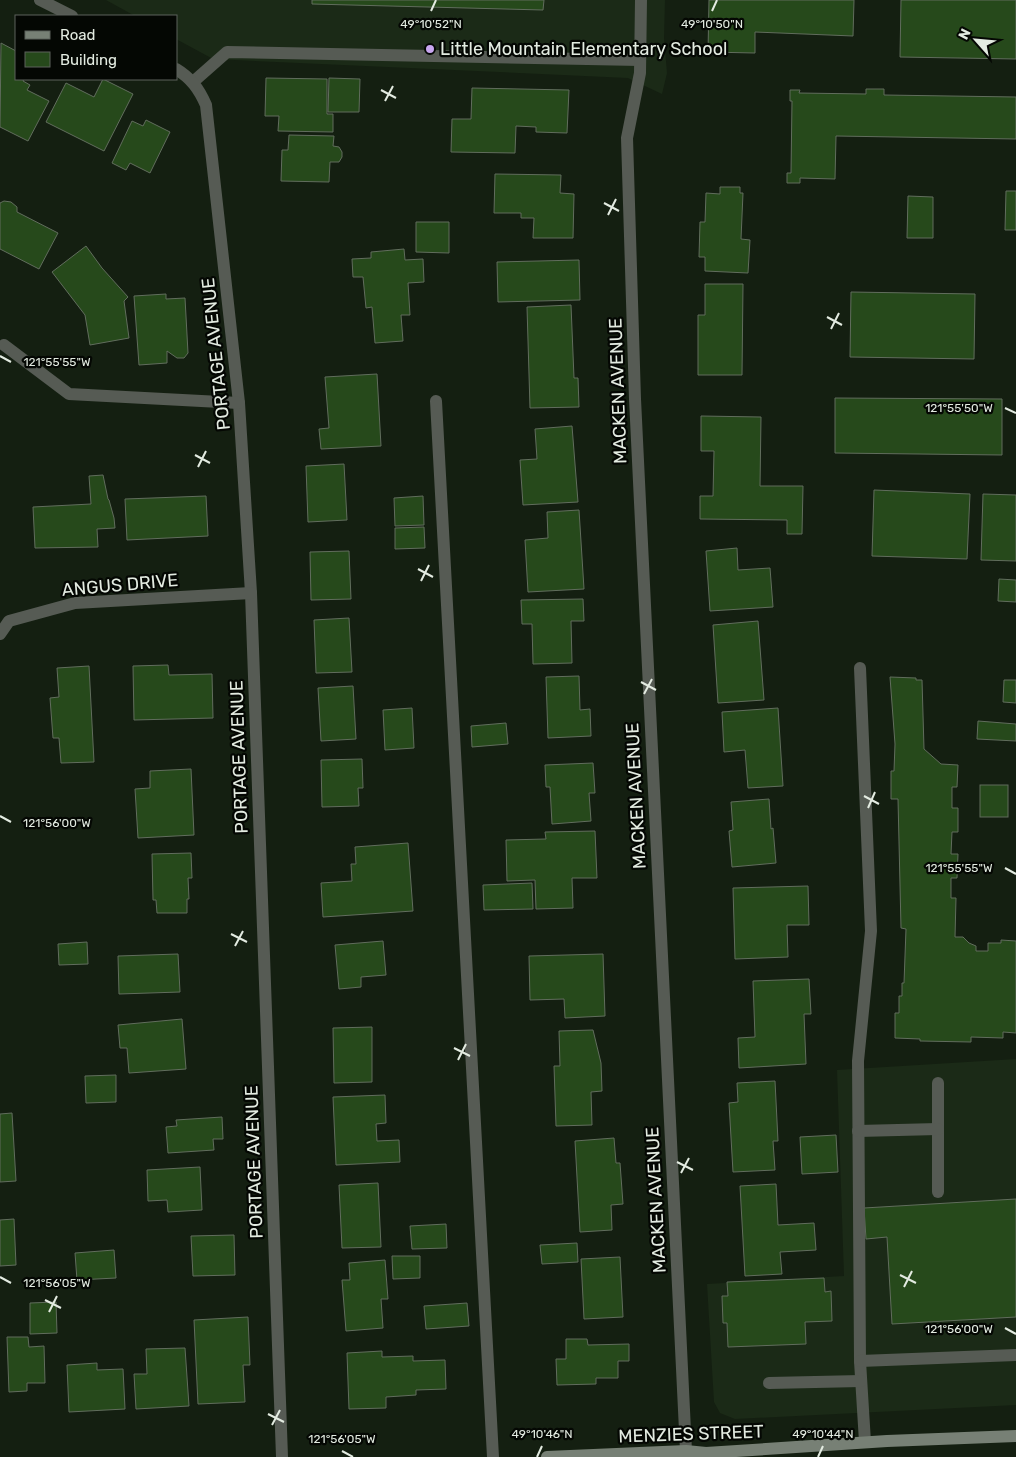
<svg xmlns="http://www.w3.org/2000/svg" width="1016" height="1457" font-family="Rubik,sans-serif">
<rect width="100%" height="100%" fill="#141f11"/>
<g fill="#1b2a17">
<path d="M106 0H665L664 38 667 73 662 94 628 78 213 59 176 39V16H135Z"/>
<path d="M1016 1059V1405L735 1419 720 1413 714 1402 707 1284 844 1276 837 1070Z"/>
</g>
<g fill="#26491b" stroke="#616d5d">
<path d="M312 0H544L543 10 312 4Z"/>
<path d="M709 0H854L853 36 755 32V53L708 52Z"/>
<path d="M901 0H1016V59L900 57Z"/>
<path d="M1 43 16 51V79H24L23 81 30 85 27 90 49 101 28 141 0 127Z"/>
<path d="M266 78 327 79V114H333V132L278 131 279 116H265Z"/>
<path d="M329 78 360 79 359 112H328Z"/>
<path d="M103 79 133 94 104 151 46 122 66 83 94 97Z"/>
<path d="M472 88 569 90 567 133 536 132V127L516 126 515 153 451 152 452 119H471Z"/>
<path d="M866 89H884V95L1016 97V139L836 136 835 179 800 178V183H787V173H791L792 101H790V90H800L799 93 866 94Z"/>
<path d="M146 120 170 132 150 173 130 163 126 170 112 163 132 121 143 126Z"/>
<path d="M289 135 334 136 333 146 339 147 342 152V157L339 162H330L329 182 281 181 282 150H288Z"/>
<path d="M495 174 561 175 560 193 574 194 573 238H533L534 218H521V213H494Z"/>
<path d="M720 187H740V193H743L741 239 750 240 748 273 705 271V257H699L700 222H705L706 193 720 194Z"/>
<path d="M1006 191H1016V230H1005Z"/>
<path d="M908 196 933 197V238H907Z"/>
<path d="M4 201 11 202 17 207V212L58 233 39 269 0 249V203Z"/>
<path d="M416 222H449V253L416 252Z"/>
<path d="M86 246 102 268 128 297 124 301 129 338 90 345 85 315 52 272Z"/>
<path d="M404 249 405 260 423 259 424 282 408 283 410 315H401L403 341 375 343 372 307 366 308 363 277H353L352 259 371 258V252Z"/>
<path d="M579 260 580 300 498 302 497 262Z"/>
<path d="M705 284H743L742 375H698V315H705Z"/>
<path d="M851 292 975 294 974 359 850 357Z"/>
<path d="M166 294V299L185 298 188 353 184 358H177L167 351V363L139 365 134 296Z"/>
<path d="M571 305 574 378H578L579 407 530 408 527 307Z"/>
<path d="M377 374 381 446 321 449 319 429 329 428 325 377Z"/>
<path d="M835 398 1002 399V455L835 453Z"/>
<path d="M701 416 761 417 760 486H803L802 534H787V520L700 519V496H713L714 451H701Z"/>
<path d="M572 426 578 502 523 505 520 460 537 459 535 429Z"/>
<path d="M344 464 347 520 308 522 306 466Z"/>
<path d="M103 475 108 499 109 500 114 518 115 528 97 529 98 547 35 548 33 507 91 504 89 476Z"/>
<path d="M874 490 970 494 967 559 872 556Z"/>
<path d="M983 494 1016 495V561L981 560Z"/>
<path d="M206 496 208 536 127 540 125 499Z"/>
<path d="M423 496 424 525 395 526 394 498Z"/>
<path d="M579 510 584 589 528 592 525 540 548 538 547 512Z"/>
<path d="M424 527 425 548 395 549V528Z"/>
<path d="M737 548 738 570 770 568 773 607 710 611 706 551Z"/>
<path d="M349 551 351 599 311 600 310 552Z"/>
<path d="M999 579 1016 580V602L998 601Z"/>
<path d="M583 599 584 621H571L572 663 533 664 532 624H522L521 600Z"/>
<path d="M349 618 352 672 316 673 314 620Z"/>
<path d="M758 621 764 700 718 703 713 625Z"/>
<path d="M168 665 169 675 212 674 213 718 134 720 133 666Z"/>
<path d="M89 666 94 762 61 763 59 738H53L50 698 59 697 57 668Z"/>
<path d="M579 676 580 710 590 709 591 736 548 738 546 677Z"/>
<path d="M890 677 916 678V680H922L924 749 941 764 958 765 957 787H952V808H958V832H952L951 854H958L957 878H951V898H956L955 937H963L969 943 976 946V951H988V943H1001V940L1016 941V1033L1003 1032V1038L971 1037V1042L920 1041V1039L895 1038V1013H899V996H902V983H904L906 929 901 928 898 799H891V771H894L895 744Z"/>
<path d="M1004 680H1016V703L1003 702Z"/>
<path d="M353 686 356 739 321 741 318 688Z"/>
<path d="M412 708 414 748 385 750 383 710Z"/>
<path d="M778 708 783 786 748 788 745 750 724 752 722 712Z"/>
<path d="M978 721 1016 724V741L977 739Z"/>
<path d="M506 723 508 744 472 747 471 726Z"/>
<path d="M362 759 363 788H358L359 806 322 807 321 760Z"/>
<path d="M593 763 595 793H589L591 821 552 824 550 787H546L545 765Z"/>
<path d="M191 769 194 835 138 838 135 789 150 788V771Z"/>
<rect x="980" y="785" width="28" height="32"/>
<path d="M769 799 771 829 773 828 776 863 732 867 729 831 733 830 731 802Z"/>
<path d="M595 831 597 878H572L573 908 536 909 535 880 507 881 506 840 546 839 545 832Z"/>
<path d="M408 843 413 911 323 917 321 883 352 881 351 864H356L355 847Z"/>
<path d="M191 853 192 878H188L189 899H187V913H157L156 900H153L152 854Z"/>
<path d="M532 883 533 909 484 910 483 885Z"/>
<path d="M808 886 809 925H787L788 957 735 959 733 888Z"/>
<path d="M383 941 386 975 361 977V987L339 989 335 945Z"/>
<path d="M87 942 88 964 59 965 58 944Z"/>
<path d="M178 954 180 992 119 994 118 956Z"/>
<path d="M603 954 605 1016 565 1018 564 999 530 1000 529 956Z"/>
<path d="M809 979 811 1014H804L806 1064 739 1068 738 1038 755 1037 753 981Z"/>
<path d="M182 1019 186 1069 129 1073 127 1048H120L118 1025Z"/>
<path d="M372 1027V1082L334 1083 333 1028Z"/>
<path d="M593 1030 601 1063 602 1091 591 1092 592 1125 556 1126 554 1066H560L559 1031Z"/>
<path d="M116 1075V1102L86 1103 85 1076Z"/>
<path d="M775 1081 778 1141H773L775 1170 733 1172 729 1103 738 1102 737 1083Z"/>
<path d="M385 1095 386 1123 376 1124 377 1141 399 1140 400 1162 336 1165 333 1097Z"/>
<path d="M12 1113 16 1181 0 1182V1114Z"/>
<path d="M222 1117 223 1139H213L214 1150 168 1153 166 1127 177 1126 176 1120Z"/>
<path d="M836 1135 838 1172 802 1174 800 1137Z"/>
<path d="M614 1138 616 1163H620L623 1204 611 1205 612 1230 580 1232 575 1141Z"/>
<path d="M200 1167 202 1210 168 1212 167 1200 148 1201 147 1170Z"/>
<path d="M378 1183 381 1247 342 1248 339 1185Z"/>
<path d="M776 1184 778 1225 814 1223 816 1250 780 1252 782 1274 745 1276 740 1186Z"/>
<path d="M1016 1199V1317L892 1324 887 1237 866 1239 864 1208Z"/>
<path d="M14 1219 16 1265 0 1266V1220Z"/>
<path d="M446 1224 447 1248 412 1249 410 1226Z"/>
<path d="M234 1235 235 1275 193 1276 191 1236Z"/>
<path d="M577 1243 578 1262 542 1264 540 1245Z"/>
<path d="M114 1250 116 1278 77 1280 75 1253Z"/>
<path d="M392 1256H420V1278L393 1279Z"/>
<path d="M620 1257 623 1317 584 1319 581 1259Z"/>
<path d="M385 1260 388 1299H381L383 1328 346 1331 342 1280H350L349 1263Z"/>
<path d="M824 1278 825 1292 831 1291 832 1321 805 1322 806 1344 728 1347 727 1323H723L722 1296H728L727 1282Z"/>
<path d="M56 1302 57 1333 30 1334V1303Z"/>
<path d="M467 1303 469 1326 426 1329 424 1306Z"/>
<path d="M248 1317 250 1365H243L245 1402 198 1404 194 1320Z"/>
<path d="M7 1337H28L29 1347 44 1346 45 1383H27V1391L9 1392Z"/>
<path d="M566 1339H587L588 1345 629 1344V1361H618V1378H596V1384L557 1385 556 1359H566Z"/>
<path d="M185 1348 189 1406 136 1409 134 1374H147L146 1349Z"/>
<path d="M382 1351V1357L413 1356V1361L445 1360 446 1389 416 1390V1395L386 1397V1408L349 1409 347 1353Z"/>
<path d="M97 1363V1370L123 1369 125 1409 69 1412 67 1365Z"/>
</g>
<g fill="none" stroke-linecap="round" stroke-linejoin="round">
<g stroke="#565b54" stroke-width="12">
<path d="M193 82 227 52 640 60"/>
<path d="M436 401 493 1457"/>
<path d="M860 668 871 931 858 1061 860 1361 865 1442"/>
<path d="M938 1083V1192"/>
<path d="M858 1131 938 1129"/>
<path d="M860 1361 1016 1355"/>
<path d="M769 1383 861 1381"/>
</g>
<g stroke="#565b54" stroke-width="12">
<path d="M40 0 72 16"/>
<path d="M641 0 640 73 627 138 635 399 686 1451"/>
<path d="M176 69C191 78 199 89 206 105L239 403 251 593 282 1457"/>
<path d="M4 345 69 394 239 403"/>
<path d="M0 634 9 621 75 603 251 593"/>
</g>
<path stroke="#778075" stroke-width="12" d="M547 1457 686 1451 706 1453 887 1441 1016 1436"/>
</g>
<path fill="none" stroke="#e3ebe1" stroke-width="2" d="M431 11 436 0M712 11 717 0M381 90 396 98M385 101 393 86M604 203 619 211M608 215 616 199M827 317 842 325M831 329 839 313M0 356 11 362M1005 408 1016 413M195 455 210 463M198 467 206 451M418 569 433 577M421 581 429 565M641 682 656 690M644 694 652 679M864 796 879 804M868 808 875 792M0 816 11 822M1005 868 1016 874M231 934 247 942M235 946 243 931M454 1048 470 1056M458 1060 466 1044M677 1162 693 1170M681 1173 689 1158M900 1275 916 1283M0 1277 11 1283M904 1287 912 1271M45 1300 61 1308M49 1312 57 1296M1005 1328 1016 1334M268 1414 284 1422M272 1425 280 1410M342 1451 353 1457M537 1457 542 1446M818 1457 823 1446"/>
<circle fill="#c8a6ef" stroke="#040703" stroke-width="2" cx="430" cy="49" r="5"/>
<g text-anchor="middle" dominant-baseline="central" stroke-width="4.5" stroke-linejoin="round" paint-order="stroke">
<g font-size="18" fill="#e3ebe1" stroke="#040703" text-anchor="start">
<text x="440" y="49">Little Mountain Elementary School</text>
</g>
<g font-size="18" fill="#e3ebe1" stroke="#040703">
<text transform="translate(216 354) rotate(-96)">PORTAGE AVENUE</text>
<text transform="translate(618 391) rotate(-92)">MACKEN AVENUE</text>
<text transform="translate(120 585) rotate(-5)">ANGUS DRIVE</text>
<text transform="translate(239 757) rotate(-92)">PORTAGE AVENUE</text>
<text transform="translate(636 796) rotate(-93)">MACKEN AVENUE</text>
<text transform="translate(254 1162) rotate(-92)">PORTAGE AVENUE</text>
<text transform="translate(656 1200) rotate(-93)">MACKEN AVENUE</text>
<text transform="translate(691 1434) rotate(-2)">MENZIES STREET</text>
</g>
</g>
<g font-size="12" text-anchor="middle" fill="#e3ebe1" stroke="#040703" stroke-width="4.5" stroke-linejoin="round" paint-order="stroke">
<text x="431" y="28">49°10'52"N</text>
<text x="712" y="28">49°10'50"N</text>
<text x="57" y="366">121°55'55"W</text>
<text x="959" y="412">121°55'50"W</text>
<text x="57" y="827">121°56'00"W</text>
<text x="959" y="872">121°55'55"W</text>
<text x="57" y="1287">121°56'05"W</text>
<text x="959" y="1333">121°56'00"W</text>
<text x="542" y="1438">49°10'46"N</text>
<text x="823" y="1438">49°10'44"N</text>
<text x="342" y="1443">121°56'05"W</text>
</g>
<rect x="15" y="15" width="162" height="65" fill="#040703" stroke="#5d625c"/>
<rect x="25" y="31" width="25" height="8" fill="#778075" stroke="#5d625c"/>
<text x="60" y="40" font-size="15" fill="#e3ebe1">Road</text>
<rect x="25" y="52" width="25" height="15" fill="#26491b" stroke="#5d625c"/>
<text x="60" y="65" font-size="15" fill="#e3ebe1">Building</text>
<g transform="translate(976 40) rotate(297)" stroke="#040703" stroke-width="4" paint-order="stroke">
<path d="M0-4L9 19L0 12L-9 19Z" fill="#e3ebe1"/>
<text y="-8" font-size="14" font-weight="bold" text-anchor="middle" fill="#e3ebe1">N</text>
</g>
</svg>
